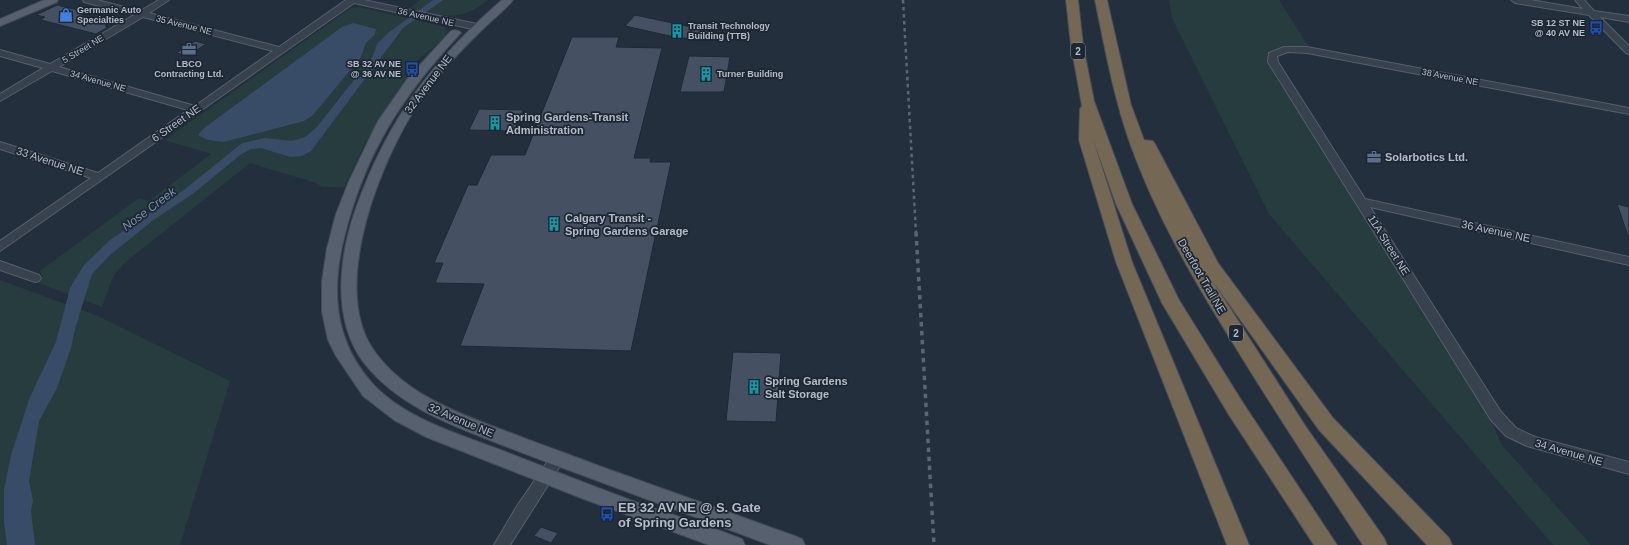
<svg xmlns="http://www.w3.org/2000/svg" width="1629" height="545" font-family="Helvetica,sans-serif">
<rect width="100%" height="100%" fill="#242f3e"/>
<g fill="#263c3f">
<path d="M420 0H488C457 24 444 15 410 8Z"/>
<path d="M1169 0H1279L1309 47 1284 46 1271 53 1490 417 1501 444 1591 545H1553L1269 214 1172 18Z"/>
<path d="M359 7 445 27 447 31C441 49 414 54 411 75L363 147 344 187H322L316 183 250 163 122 265 112 279 102 307 39 283 43 276 40 271 139 198 149 201 211 154 165 140 351 8Z"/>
<path d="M0 280 98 316 230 381 180 545H0Z"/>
</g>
<g fill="#394c67">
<path d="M433 0H443L403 28 311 151 302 156 290 157 261 148 251 149 240 155 194 193 152 221 110 255 92 274 75 329 71 348 57 388 39 421 29 481 33 501 31 511 35 545H7L4 522V490L11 455 30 397 56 342 70 288 84 265 110 240 184 190 242 143 265 138 292 141 305 137 316 128 373 56 377 44 388 33Z"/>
<path d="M353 23 376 29 375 34 366 43 361 57 313 115 304 121 224 142 208 140 198 135 204 128 342 27Z"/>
</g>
<g fill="#455162" stroke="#1f2835">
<path d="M57 5 82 11 87 12 82 15 111 22 105 26 108 27 96 34 41 20 45 17 36 15Z"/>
<path d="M635 15 729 35 728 39 679 38 625 26Z"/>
<path d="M572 37H619L616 47 662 48 634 158H651L650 162H671L631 351 460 346 484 284 435 283 443 263H434L468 185H477L491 155H525Z"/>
<path d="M195 41 206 44 188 56 176 53Z"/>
<path d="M689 56 730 57 724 92H680Z"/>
<path d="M479 109 523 110 514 131 469 130Z"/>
<path d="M1617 204 1629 207V236H1628Z"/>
<path d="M733 352 781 353 776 422 726 421Z"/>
<path d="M541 527 558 533 551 543 534 536Z"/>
</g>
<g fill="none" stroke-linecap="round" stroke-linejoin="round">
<defs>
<g id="minor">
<path d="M83 0H97L140 11 159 0H169L149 13 279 47 346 0H364L477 24 481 27 477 30 354 3 0 251V241L91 178 0 149V142L98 173 188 110 52 71 0 101V94L43 68 0 56V50L50 64 134 15 84 2ZM143 17 273 51 195 106 59 67Z"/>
<path d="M1511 0H1531L1583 9 1575 0H1584L1594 11 1629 16V22L1600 17 1629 46V54L1626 53 1589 15 1515 3Z"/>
<path d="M1284 47H1307L1629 108V114L1307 53 1288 52 1277 56 1278 62 1365 199 1629 257V265L1370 207 1501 412 1516 428 1535 437 1629 462V474L1527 446 1506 436 1491 420 1268 62 1269 53Z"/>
<path d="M0 261 39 275 41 278 39 281 35 282 0 270Z"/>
<path d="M557 453 562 455 564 459 562 463 510 545H494L517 506 552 455Z"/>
</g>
<g id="major">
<path d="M44 0H58L57 2 0 26V19Z"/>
<path d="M502 0H513C505 10 494 18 485 27 463 48 442 70 424 95 383 153 327 288 375 352 406 395 460 414 508 432 539 444 571 455 602 467 666 490 731 513 795 536L802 539 805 545H770C710 523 650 500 590 478 559 467 528 455 497 443 448 424 397 405 364 363 331 319 339 256 356 208 388 119 431 62 502 0Z"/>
<path d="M455 30 459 31 461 33 459 35C402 96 366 152 345 234 331 288 333 339 372 383 404 419 462 435 506 452 552 470 597 488 644 505 676 516 710 526 742 539L745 545H709L581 498 426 437 394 420 363 396 336 356 328 340 322 312V281L327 248 336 214 349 181 378 121 408 78 451 31Z"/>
</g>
<g id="highway">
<path d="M1066 0H1078L1083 45 1094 101 1132 204 1179 300 1243 403 1337 545H1314L1229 415 1162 303 1116 204 1093 139 1132 262 1249 545H1227L1116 262 1079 140 1080 109 1082 106 1071 45Z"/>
<path d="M1095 0H1107L1131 105 1144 140 1153 141 1155 144 1218 263 1333 418 1449 538 1452 545H1427L1319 430 1212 280 1306 427 1384 538 1387 545H1363C1320 480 1277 415 1236 348 1196 284 1157 218 1131 146 1114 99 1105 49 1095 0Z"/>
</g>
</defs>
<use href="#minor" stroke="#565f6c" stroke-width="2"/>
<use href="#major" stroke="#414a57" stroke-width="2"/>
<use href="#highway" stroke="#434c59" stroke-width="2"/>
<use href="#minor" fill="#38414e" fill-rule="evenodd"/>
<use href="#major" fill="#56606e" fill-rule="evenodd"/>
<use href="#highway" fill="#746855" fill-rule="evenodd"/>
<path stroke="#5a6575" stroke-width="2.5" stroke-dasharray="3.5 3.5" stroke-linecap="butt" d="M903 0 916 233"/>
<path stroke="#5a6575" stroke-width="3.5" stroke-dasharray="4.5 4.5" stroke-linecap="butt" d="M916 232 934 545"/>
</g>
<defs>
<symbol id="shop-bare" viewBox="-9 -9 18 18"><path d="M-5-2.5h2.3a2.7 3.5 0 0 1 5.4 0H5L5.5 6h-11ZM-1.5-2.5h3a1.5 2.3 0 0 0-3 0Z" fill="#3f7fe0" stroke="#1d2633" stroke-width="2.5" paint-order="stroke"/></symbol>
<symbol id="bus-bare" viewBox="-9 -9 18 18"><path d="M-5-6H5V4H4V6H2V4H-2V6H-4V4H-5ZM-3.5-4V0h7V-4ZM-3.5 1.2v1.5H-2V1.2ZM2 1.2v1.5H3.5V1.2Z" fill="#1a4fb4" stroke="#1d2633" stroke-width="2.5" paint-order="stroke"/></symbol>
<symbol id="building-bare" viewBox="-9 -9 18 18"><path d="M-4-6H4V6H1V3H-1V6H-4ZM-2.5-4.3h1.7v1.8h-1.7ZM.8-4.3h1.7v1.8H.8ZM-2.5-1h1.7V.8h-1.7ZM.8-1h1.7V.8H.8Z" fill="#0f9aa8" stroke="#1d2633" stroke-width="2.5" paint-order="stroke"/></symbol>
<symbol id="office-bare" viewBox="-9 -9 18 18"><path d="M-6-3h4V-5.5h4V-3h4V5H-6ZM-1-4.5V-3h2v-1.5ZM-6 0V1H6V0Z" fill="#5c6f8a" stroke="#1d2633" stroke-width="2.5" paint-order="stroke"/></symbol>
</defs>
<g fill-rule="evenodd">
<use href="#shop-bare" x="56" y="5" width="20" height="20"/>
<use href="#bus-bare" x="1586" y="18" width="20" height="20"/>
<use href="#building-bare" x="667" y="21" width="20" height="20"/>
<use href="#office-bare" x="179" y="39" width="20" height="20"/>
<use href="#bus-bare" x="402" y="59" width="20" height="20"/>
<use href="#building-bare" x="696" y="64" width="20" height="20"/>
<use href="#building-bare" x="485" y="113" width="20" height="20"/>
<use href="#office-bare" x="1364" y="147" width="20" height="20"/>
<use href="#building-bare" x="544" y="214" width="20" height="20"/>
<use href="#building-bare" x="744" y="377" width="20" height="20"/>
<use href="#bus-bare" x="597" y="504" width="20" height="20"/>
</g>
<g text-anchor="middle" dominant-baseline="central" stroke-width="3.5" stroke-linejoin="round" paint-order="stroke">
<g font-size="9" font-weight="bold" fill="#b4bcc9" stroke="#1d2633" text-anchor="start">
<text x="77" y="10">Germanic Auto<tspan x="77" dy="10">Specialties</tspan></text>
<text x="1585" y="23" text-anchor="end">SB 12 ST NE<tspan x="1585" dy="10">@ 40 AV NE</tspan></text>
<text x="688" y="26">Transit Technology<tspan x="688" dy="10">Building (TTB)</tspan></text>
<text x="189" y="64" text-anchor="middle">LBCO<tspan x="189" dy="10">Contracting Ltd.</tspan></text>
<text x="401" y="64" text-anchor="end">SB 32 AV NE<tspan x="401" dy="10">@ 36 AV NE</tspan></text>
<text x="717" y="74">Turner Building</text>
</g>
<g font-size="9" fill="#b4bcc9" stroke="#1d2633">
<text transform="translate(426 17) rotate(13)">36 Avenue NE</text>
<text transform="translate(184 25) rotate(14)">35 Avenue NE</text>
<text transform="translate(83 49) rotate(-31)">5 Street NE</text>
<text transform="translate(1450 77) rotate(11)">38 Avenue NE</text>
<text transform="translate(98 81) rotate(16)">34 Avenue NE</text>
</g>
<g fill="#1d2633" stroke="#878f9c" stroke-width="1">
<rect x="1071" y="43" width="14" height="16" rx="3"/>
<rect x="1229" y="325" width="14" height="16" rx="3"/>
</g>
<g font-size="10" font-weight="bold" fill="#b4bcc9">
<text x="1078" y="51">2</text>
<text x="1236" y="333">2</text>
</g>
<g font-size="11" fill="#b4bcc9" stroke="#1d2633">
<text transform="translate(428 84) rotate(-53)">32 Avenue NE</text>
<text transform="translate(176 123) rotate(-35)">6 Street NE</text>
<text transform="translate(50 161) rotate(18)">33 Avenue NE</text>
<text transform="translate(1496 231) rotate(12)">36 Avenue NE</text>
<text transform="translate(1389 245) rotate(58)">11A Street NE</text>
<text transform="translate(1202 276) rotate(60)">Deerfoot Trail NE</text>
<text transform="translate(461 420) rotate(23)">32 Avenue NE</text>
<text transform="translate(1569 452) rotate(16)">34 Avenue NE</text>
</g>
<g font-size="11" font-weight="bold" fill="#b4bcc9" stroke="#1d2633" text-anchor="start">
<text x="506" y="117">Spring Gardens-Transit<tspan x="506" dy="13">Administration</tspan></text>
<text x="1385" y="157">Solarbotics Ltd.</text>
<text x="565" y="218">Calgary Transit -<tspan x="565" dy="13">Spring Gardens Garage</tspan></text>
<text x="765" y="381">Spring Gardens<tspan x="765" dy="13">Salt Storage</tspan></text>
</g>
<g font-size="12" font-style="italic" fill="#7c92b1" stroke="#1d2633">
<text transform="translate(149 209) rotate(-37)">Nose Creek</text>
</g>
<g font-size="13" font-weight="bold" fill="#b4bcc9" stroke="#1d2633" text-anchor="start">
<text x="618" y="507">EB 32 AV NE @ S. Gate<tspan x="618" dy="15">of Spring Gardens</tspan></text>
</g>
</g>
</svg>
